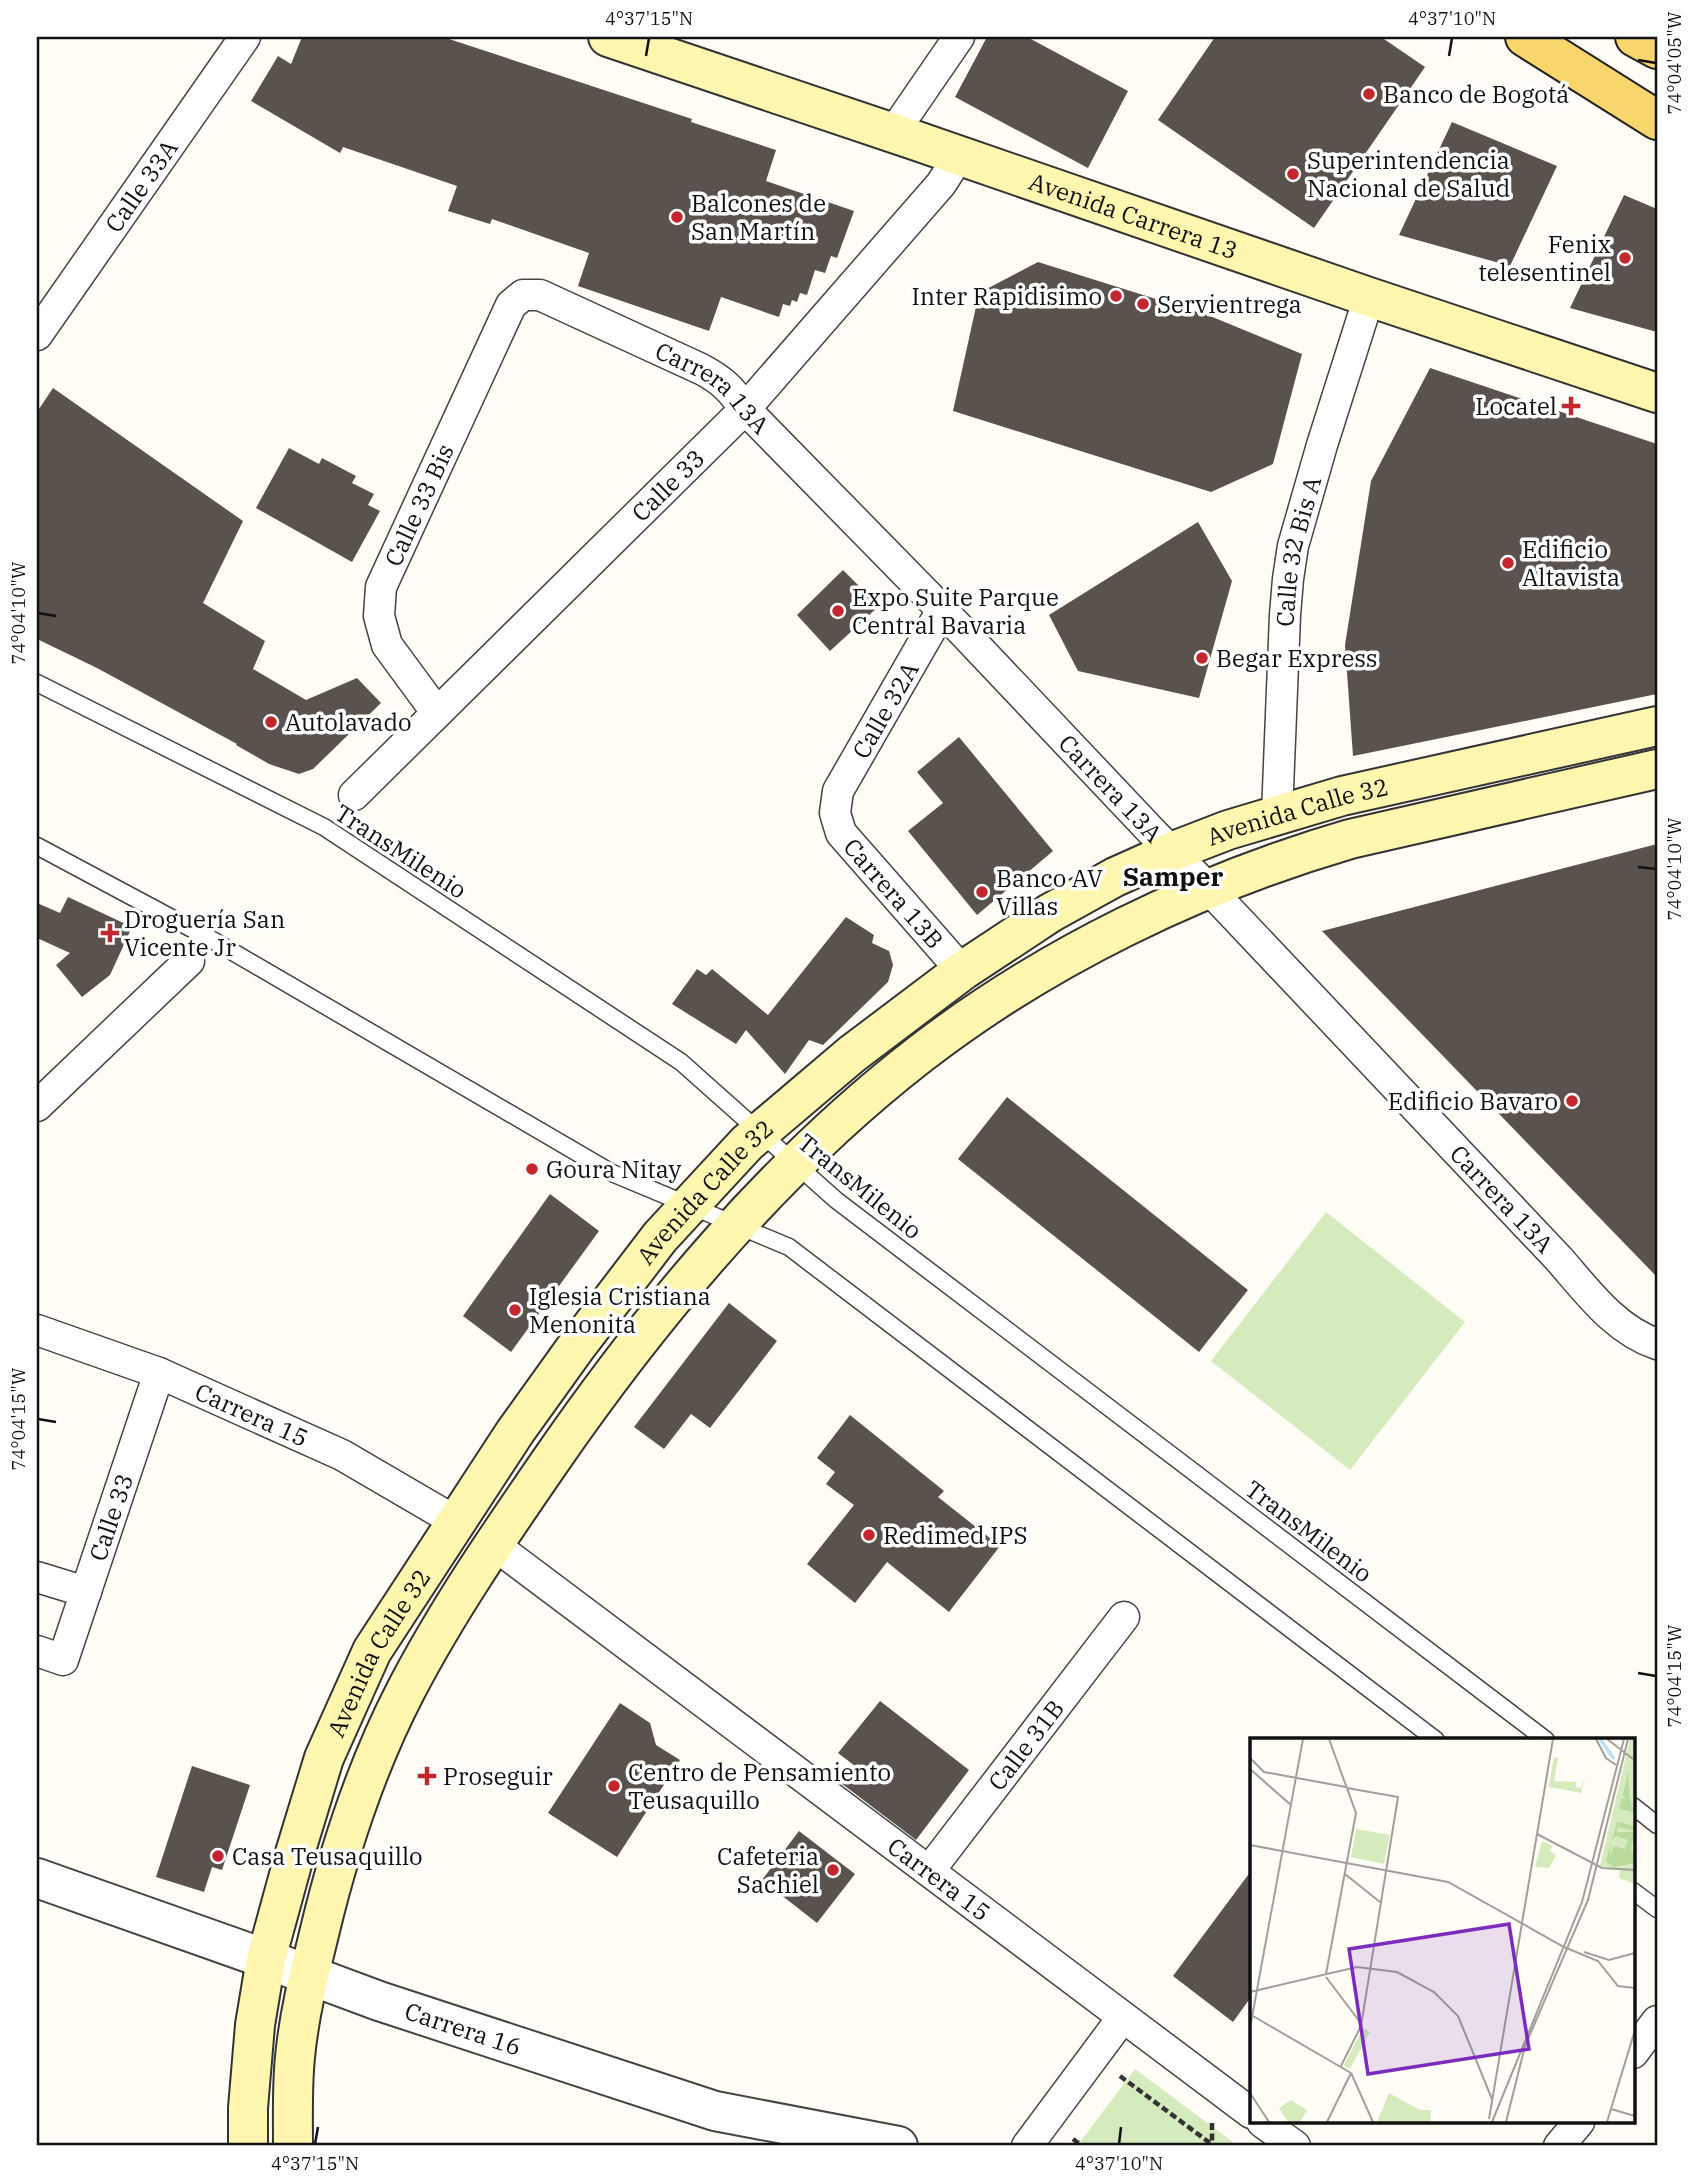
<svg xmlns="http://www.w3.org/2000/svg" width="1694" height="2183" font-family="'IBM Plex Serif',serif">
<rect width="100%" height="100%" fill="#fffdf5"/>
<g fill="#d5ebbd">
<path d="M1326 1212 1465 1322 1350 1470 1211 1361Z"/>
<path d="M1135 2069 1238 2146H1077Z"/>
</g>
<g fill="#5a524d">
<path d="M302 37H443L692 119 691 122 776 150 766 181 854 211 837 258 831 256 825 273 815 270 807 295 800 293 797 302 792 300 790 306 783 304 779 317 721 297 709 331 578 286 589 253 492 219 490 224 448 211 457 186 343 147 340 153 251 101 278 56 291 64Z"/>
<path d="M987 37H1027L1128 91 1088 168 955 97Z"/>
<path d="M1215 37H1381L1425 67 1314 228 1158 120Z"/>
<path d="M1452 122 1557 166 1510 266 1399 235Z"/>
<path d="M1624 195 1657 209V332L1570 308Z"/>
<path d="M1038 262 1210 316 1302 354 1273 464 1211 492 953 411 979 293Z"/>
<path d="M1430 368 1657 444V694L1353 756 1345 645 1371 481Z"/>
<path d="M53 388 243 521 203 603 265 641 253 669 306 700 357 678 381 703 313 769 299 774 269 764 236 745 237 744 97 668 37 639V412Z"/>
<path d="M289 448 319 464 322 458 356 476 352 483 374 494 368 505 380 511 352 562 256 508Z"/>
<path d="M1198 522 1232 581 1199 698 1078 671 1049 615Z"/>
<path d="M843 570 879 606 830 651 797 615Z"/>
<path d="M959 737 1053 851 977 915 908 831 943 803 917 772Z"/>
<path d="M1657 844V1277L1322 931Z"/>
<path d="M68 897 132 927 110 975 82 997 56 965 70 953 37 938V903L60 913Z"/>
<path d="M846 917 874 935 872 943 889 951 893 965 888 982 823 1045 809 1040 785 1074 746 1030 736 1044 672 1004 697 969 706 975 712 969 768 1015Z"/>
<path d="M1007 1097 1248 1290 1199 1352 958 1159Z"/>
<path d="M550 1194 599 1231 511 1352 463 1316Z"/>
<path d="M729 1303 777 1341 710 1428 691 1414 664 1449 634 1427Z"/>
<path d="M850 1415 944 1491 938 1497 1000 1546 949 1612 887 1562 855 1603 807 1564 854 1505 826 1484 835 1472 817 1458Z"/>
<path d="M880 1701 969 1770 916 1840 841 1783 855 1766 838 1753Z"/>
<path d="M620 1703 650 1723 656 1745 680 1760 617 1857 548 1813Z"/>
<path d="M192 1766 250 1785 222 1870 212 1867 204 1892 156 1877Z"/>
<path d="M799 1831 855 1874 817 1923 762 1880Z"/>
<path d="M1251 1871V1997L1233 2022 1173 1976Z"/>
</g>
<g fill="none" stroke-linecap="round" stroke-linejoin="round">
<defs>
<g id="service">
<path d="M37 683 324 827 681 1062 836 1200 1546 1740"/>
<path d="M37 846 209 938 612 1173 789 1247 1436 1740"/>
<path d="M1633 1806 1657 1825"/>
<path d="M1633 1891 1657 1909"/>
</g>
<g id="minor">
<path d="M893 133 959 37"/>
<path id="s1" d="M37 335 245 37"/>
<path id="s2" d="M942 610 838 791 835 813 841 833 962 971"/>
<path id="s3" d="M437 713 387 645 379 616 381 587 511 305 523 295H540L701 369C722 380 731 389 745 409L942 610 1155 835 1208 888 1559 1259C1587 1291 1615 1330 1657 1344"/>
<path id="s4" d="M354 795 745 409 941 184 959 156"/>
<path id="s5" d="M1277 814 1285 615 1288 579 1293 546 1322 445 1369 297"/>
<path d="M37 1106 189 961"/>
<path id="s6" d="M37 1330 159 1373 342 1455 455 1521"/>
<path id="s7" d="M493 1544 1251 2113"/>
<path d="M37 1577 86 1592"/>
<path id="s8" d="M37 1651 63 1660 159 1373"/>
<path id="s9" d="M929 1871 1124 1617"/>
<path d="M1633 2053 1657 2021"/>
<path d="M1262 2122 1295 2146"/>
<path d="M1027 2146 1123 2017"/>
<path d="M1559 2146 1579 2122"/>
</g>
<g id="tertiary">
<path id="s10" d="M37 1878 266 1959 379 2001 715 2111 898 2146"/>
</g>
<g id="secondary">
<path id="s11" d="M608 37 917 141 1369 297 1657 393"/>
<path id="s12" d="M248 2146V2108L255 2025 266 1959 295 1853 324 1758 372 1651 515 1432 576 1347 660 1237 747 1143 852 1054 962 971 1050 913 1115 877 1171 852 1228 830 1342 796 1657 726"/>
<path d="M293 2146C293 2116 292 2087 295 2057 299 2015 309 1975 319 1934 339 1850 366 1767 406 1690 447 1611 498 1537 549 1463 653 1312 774 1167 920 1054 1047 956 1197 884 1350 839L1657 769"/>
</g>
<g id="primary">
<path d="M1525 37 1657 120"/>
<path d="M1635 37 1657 49"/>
</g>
</defs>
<use href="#service" stroke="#444" stroke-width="19"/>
<use href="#minor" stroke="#444" stroke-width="33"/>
<use href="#tertiary" stroke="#444" stroke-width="42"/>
<use href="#secondary" stroke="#333" stroke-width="42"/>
<use href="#primary" stroke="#222" stroke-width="42"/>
<g stroke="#333" stroke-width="4.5" stroke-dasharray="7 3.5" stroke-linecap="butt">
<path d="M1120 2076 1214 2146"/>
<path d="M1212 2123V2145"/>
<path d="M1073 2139 1082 2146"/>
</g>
<use href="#service" stroke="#fff" stroke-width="16"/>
<use href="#minor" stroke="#fff" stroke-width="30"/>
<use href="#tertiary" stroke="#fff" stroke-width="38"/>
<use href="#secondary" stroke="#fff6b0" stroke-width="38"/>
<use href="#primary" stroke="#f9d66b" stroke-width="38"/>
</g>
<path fill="none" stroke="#111" stroke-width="2.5" d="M646 56 649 38M1449 56 1452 38M1638 60 1656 63M38 613 56 616M1638 867 1656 869M38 1419 56 1422M1638 1673 1656 1676M315 2144 318 2127M1119 2144 1121 2127"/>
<g fill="#c4262e" stroke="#fff" stroke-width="2.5">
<circle cx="1369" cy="94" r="7"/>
<circle cx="1293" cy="174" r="7"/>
<circle cx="677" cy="217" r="7"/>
<circle cx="1625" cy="258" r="7"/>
<circle cx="1116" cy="296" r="7"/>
<circle cx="1143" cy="304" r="7"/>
<path d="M1567.5 395.5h7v7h7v7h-7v7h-7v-7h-7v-7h7z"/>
<circle cx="1508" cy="563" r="7"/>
<circle cx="838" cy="611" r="7"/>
<circle cx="1202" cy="658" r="7"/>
<circle cx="271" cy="722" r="7"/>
<circle cx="982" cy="892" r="7"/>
<path d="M106.5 922.5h7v7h7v7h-7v7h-7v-7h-7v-7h7z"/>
<circle cx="1572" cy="1101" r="7"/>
<circle cx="532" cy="1169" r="7"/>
<circle cx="515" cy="1310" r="7"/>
<circle cx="869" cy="1535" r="7"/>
<path d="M423.5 1765.5h7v7h7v7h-7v7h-7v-7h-7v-7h7z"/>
<circle cx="614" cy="1786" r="7"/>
<circle cx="218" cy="1856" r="7"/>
<circle cx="833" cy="1870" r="7"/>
</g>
<g text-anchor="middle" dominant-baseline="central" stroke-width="7" stroke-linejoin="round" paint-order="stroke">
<g font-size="24" fill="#111" stroke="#fff" text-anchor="start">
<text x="1383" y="94">Banco de Bogotá</text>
<text x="1307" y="160">Superintendencia<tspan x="1307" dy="28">Nacional de Salud</tspan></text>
<text x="691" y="203">Balcones de<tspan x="691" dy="28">San Martín</tspan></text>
<text x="1611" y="244" text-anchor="end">Fenix<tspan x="1611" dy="28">telesentinel</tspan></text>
<text x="1102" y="296" text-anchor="end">Inter Rapidisimo</text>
<text x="1157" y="304">Servientrega</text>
<text x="1557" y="406" text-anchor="end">Locatel</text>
<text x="1522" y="549">Edificio<tspan x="1522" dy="28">Altavista</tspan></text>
<text x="852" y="597">Expo Suite Parque<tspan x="852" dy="28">Central Bavaria</tspan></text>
<text x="1216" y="658">Begar Express</text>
<text x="285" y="722">Autolavado</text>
<text x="996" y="878">Banco AV<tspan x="996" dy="28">Villas</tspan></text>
<text x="124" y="919">Droguería San<tspan x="124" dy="28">Vicente Jr</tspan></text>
<text x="1558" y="1101" text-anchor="end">Edificio Bavaro</text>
<text x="546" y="1169">Goura Nitay</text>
<text x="529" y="1296">Iglesia Cristiana<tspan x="529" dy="28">Menonita</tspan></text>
<text x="883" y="1535">Redimed IPS</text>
<text x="628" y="1772">Centro de Pensamiento<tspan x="628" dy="28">Teusaquillo</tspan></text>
<text x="443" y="1776">Proseguir</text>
<text x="232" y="1856">Casa Teusaquillo</text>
<text x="819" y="1856" text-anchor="end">Cafeteria<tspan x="819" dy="28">Sachiel</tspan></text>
</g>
<g font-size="24" fill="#111" stroke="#fff">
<text stroke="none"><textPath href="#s1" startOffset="182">Calle 33A</textPath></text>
<text stroke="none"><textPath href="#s11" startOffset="555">Avenida Carrera 13</textPath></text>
<text stroke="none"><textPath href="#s3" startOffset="684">Carrera 13A</textPath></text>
<text stroke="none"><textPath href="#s4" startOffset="441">Calle 33</textPath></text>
<text stroke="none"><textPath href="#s3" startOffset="234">Calle 33 Bis</textPath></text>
<text stroke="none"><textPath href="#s5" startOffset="264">Calle 32 Bis A</textPath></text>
<text transform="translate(885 710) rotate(-60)">Calle 32A</text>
<text stroke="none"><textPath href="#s3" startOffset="1251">Carrera 13A</textPath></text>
<text stroke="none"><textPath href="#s12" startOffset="1797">Avenida Calle 32</textPath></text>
<text transform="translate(401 851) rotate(33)">TransMilenio</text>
<text stroke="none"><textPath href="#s2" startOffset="332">Carrera 13B</textPath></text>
<text transform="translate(860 1186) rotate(39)">TransMilenio</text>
<text stroke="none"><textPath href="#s12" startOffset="1083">Avenida Calle 32</textPath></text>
<text stroke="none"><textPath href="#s3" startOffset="1818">Carrera 13A</textPath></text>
<text stroke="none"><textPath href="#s6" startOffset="231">Carrera 15</textPath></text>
<text stroke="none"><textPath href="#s8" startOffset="178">Calle 33</textPath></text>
<text transform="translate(1309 1531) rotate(37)">TransMilenio</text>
<text stroke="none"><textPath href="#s12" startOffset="516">Avenida Calle 32</textPath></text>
<text stroke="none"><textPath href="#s9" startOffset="159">Calle 31B</textPath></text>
<text stroke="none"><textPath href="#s7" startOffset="558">Carrera 15</textPath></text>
<text stroke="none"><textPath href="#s10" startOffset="452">Carrera 16</textPath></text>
</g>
<g font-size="26" font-weight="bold" fill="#111" stroke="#fff">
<text x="1173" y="876">Samper</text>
</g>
</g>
<g transform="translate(1250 1738)">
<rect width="385" height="385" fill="#fffdf5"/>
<path d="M380 1H385V146L369 140 370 132 350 128ZM304 19 308 20 304 43 326 44V49L331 50 335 39 331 55 299 49ZM106 91 140 97 134 126 101 119ZM292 103 303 108 300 113 306 117 299 130 285 129ZM113 290 120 294 100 331 94 327ZM139 355 170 372H181L180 384H127ZM41 362 57 372 50 384H38L29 370Z" fill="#d5ebbd"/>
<path d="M378 33 380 61 384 74 369 71 372 60 376 61 373 58ZM367 84 384 88 383 92 368 89 367 94H385L381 110 385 125 364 129 356 124 361 104 360 119 364 108 375 111 378 102 366 98 362 102Z" fill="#b9dc9c"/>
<path fill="none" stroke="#b9e0f7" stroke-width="3.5" d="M350 1 364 21"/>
<path fill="none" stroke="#a09f9a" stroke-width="2" d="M346 1 356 20 366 27M357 1 383 21M0 20 14 34 96 49M0 31 41 67M287 96 352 130 385 132M0 107 198 144 314 209 348 223 368 248 385 250M95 136 130 164M334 214 359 222 385 215M76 236 106 75 79 1M76 239 110 284M0 254 107 229 147 234 184 254 208 278 242 361M3 278 101 335M0 290 53 1M91 328 111 288 148 59 97 50M101 335 123 384M0 355 19 384M361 371 385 378M239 381 303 1M77 384 101 335M242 384 332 164 374 1M256 384 275 308 338 162 378 1M357 384 385 292"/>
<path fill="#7b2cbf" fill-opacity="0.15" stroke="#7b2cbf" stroke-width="3.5" d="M259 186 279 311 118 336 99 211Z"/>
<rect width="385" height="385" fill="none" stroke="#111" stroke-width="3.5"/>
</g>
<rect width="1694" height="2183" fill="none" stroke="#ffffff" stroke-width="77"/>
<rect x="38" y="38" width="1618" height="2106" fill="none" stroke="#111" stroke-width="2.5"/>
<g font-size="18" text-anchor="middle" fill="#111">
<text x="649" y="25">4°37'15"N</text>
<text x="1452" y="25">4°37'10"N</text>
<text transform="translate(1675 63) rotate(-90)" y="6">74°04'05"W</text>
<text transform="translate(19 613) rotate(-90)" y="6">74°04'10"W</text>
<text transform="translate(1675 869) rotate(-90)" y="6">74°04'10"W</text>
<text transform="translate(19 1419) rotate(-90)" y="6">74°04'15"W</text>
<text transform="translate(1675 1676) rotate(-90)" y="6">74°04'15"W</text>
<text x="315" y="2170">4°37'15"N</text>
<text x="1119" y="2170">4°37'10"N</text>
</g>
</svg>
